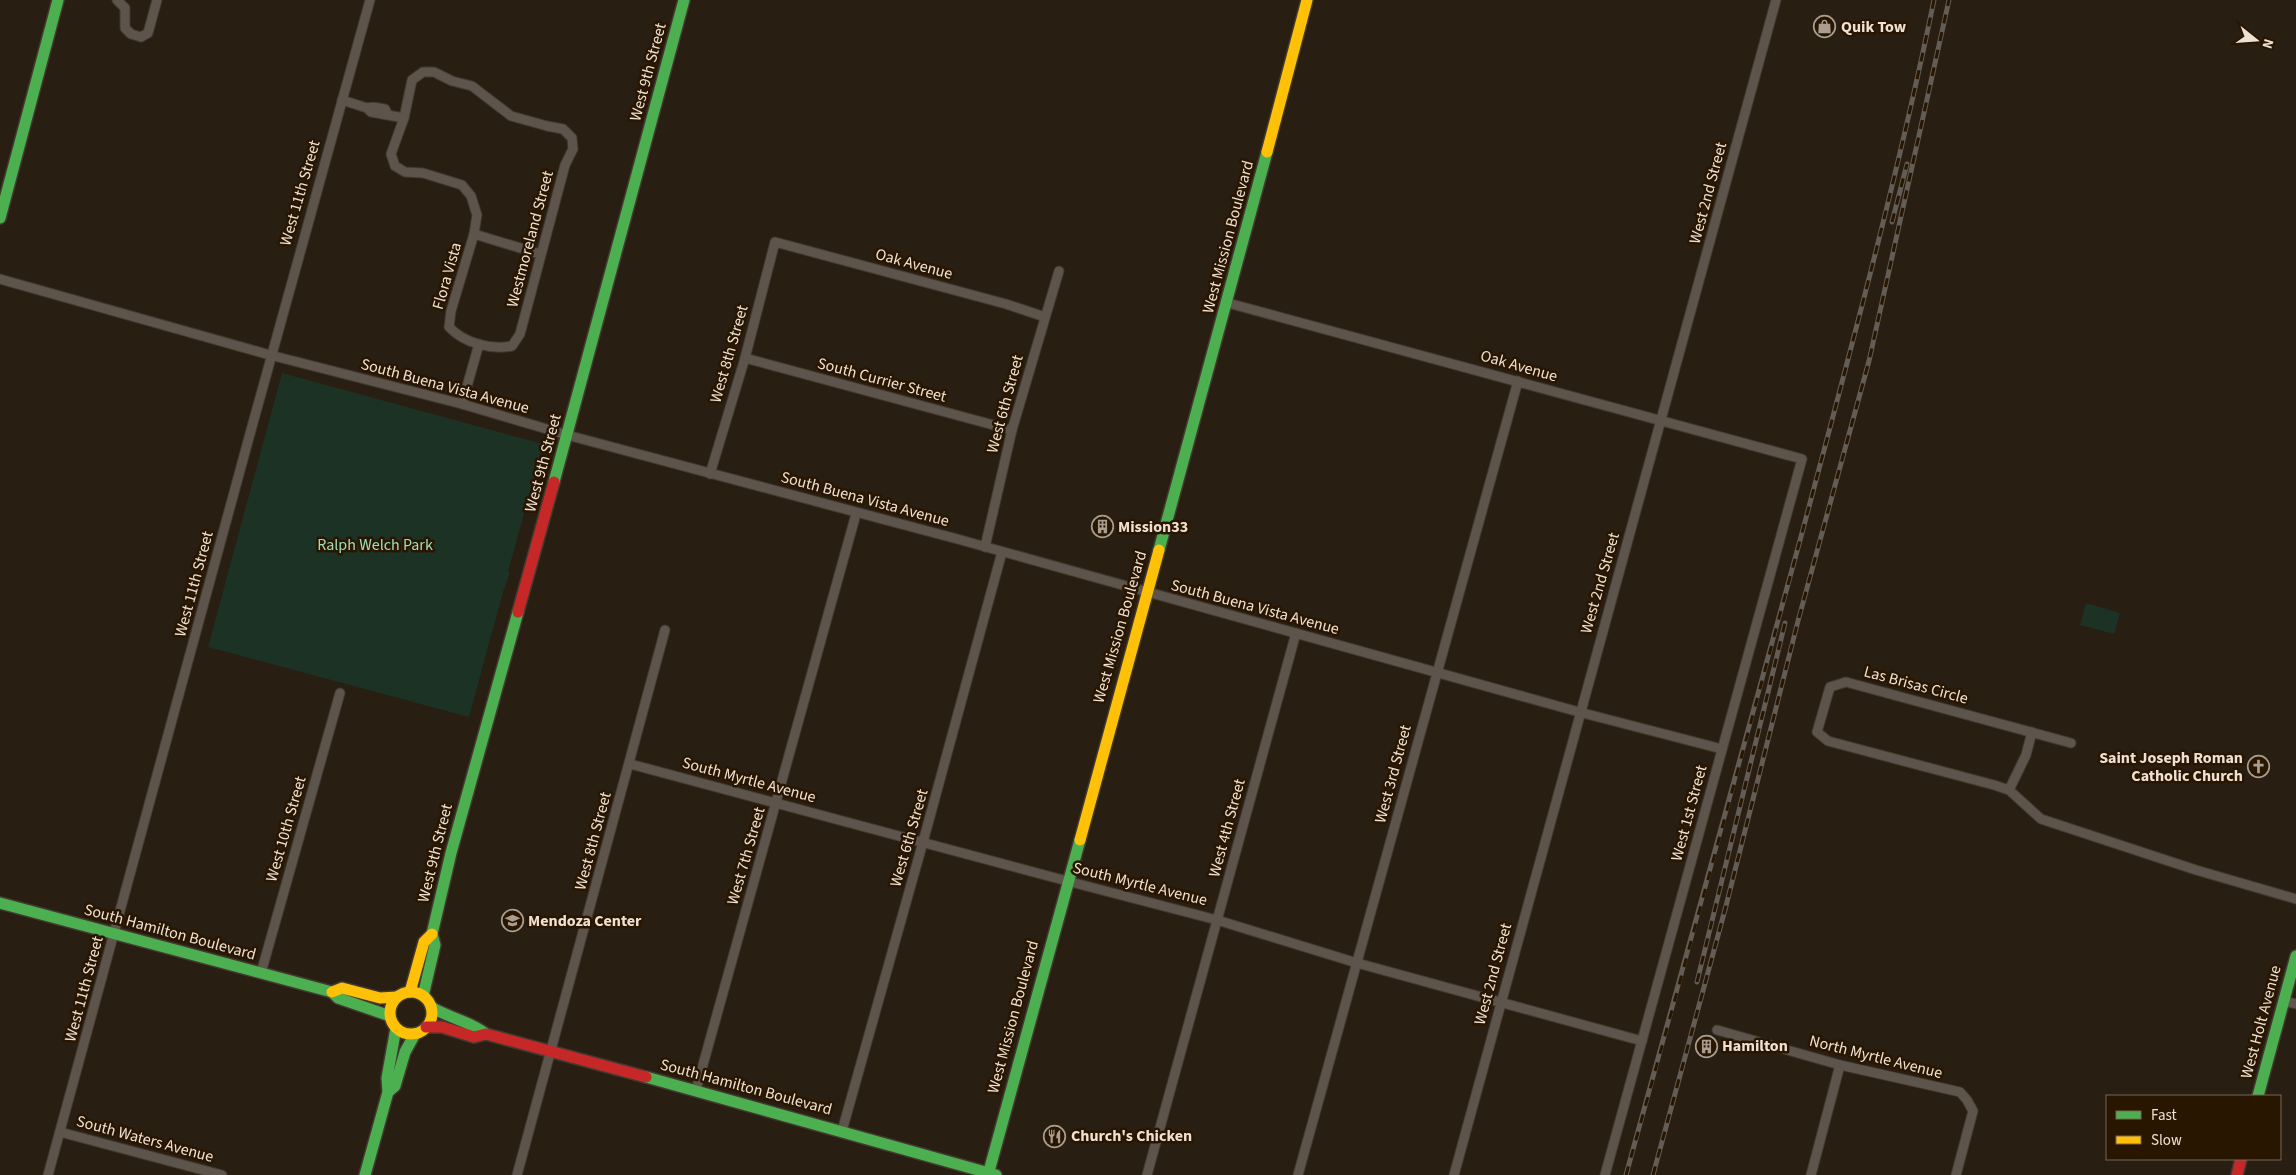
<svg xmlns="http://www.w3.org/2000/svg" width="2296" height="1175" font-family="'Source Sans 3',sans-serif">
<rect width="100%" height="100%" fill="#291e12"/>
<g fill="#1c3224">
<path d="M282 373 543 444 508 572 510 573 503 592 469 717 208 647Z"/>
<path d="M2086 603 2120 613 2114 634 2080 625Z"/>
</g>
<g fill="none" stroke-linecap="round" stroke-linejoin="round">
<defs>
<g id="street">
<path d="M117 0 125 8V28L131 34 141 37 148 33 157 0"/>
<path d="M423 72H434L452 81 472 86 511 116 547 126 563 129 572 138 573 149 565 165 520 334 512 346C490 350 464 343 449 327L451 311 474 234 477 215 471 196 462 185 423 173 405 172 395 166 391 154 404 118 412 80Z"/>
<path d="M342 100 367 108 371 112 404 118"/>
<path d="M367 108C374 106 378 108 385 109L387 113"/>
<path d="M474 234 540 254"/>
<path d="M0 279 270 355 462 404 567 435 961 540 1579 712 1722 749"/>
<path d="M1228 303 1802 459 1605 1175"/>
<path d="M745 358 1012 430"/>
<path d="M462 404 479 344"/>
<path d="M710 474 745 358 775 242 1006 304 1045 317"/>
<path d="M985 547 1012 430 1059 271"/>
<path d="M2071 743 1846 682 1830 687 1817 732 1828 741 1994 785 2009 790 2041 819 2196 870 2296 899"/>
<path d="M630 764 1067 881 1217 920 1357 963 1642 1041"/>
<path d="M2009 790 2026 755 2032 732"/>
<path d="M261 973 340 693"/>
<path d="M2284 1001 2296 1004"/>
<path d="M1717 1030 1840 1065 1960 1092 1967 1100 1973 1111 1956 1175"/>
<path d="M696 1090 856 514"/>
<path d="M842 1131 923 842 1002 552"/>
<path d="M60 1132 222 1175"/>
<path d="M48 1175C156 783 260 391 370 0"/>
<path d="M517 1175 665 630"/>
<path d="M1147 1175 1296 633"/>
<path d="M1298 1175 1518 381"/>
<path d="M1454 1175C1560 783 1670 392 1776 0"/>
<path d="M1811 1175 1840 1065"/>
</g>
<g id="fast">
<path d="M0 218 58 0"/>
<path d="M554 482 684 0"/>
<path d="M1159 550 1267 152"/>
<path d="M0 903 332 992 338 998 390 1016"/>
<path d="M423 996 435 945 432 934 451 853 518 612"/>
<path d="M431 1007C449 1018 470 1021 486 1034"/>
<path d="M646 1077 996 1175"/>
<path d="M388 1092 387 1078 396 1028"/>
<path d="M2258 1096 2296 956"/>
<path d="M365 1175 388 1092 395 1086 405 1052 415 1034"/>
<path d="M988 1175 1080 840"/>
</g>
<g id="slow">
<path d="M1267 152 1307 0"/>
<path d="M1080 840 1159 550"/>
<path d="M332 992 342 988 380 998 397 997"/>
<path d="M410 992 424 942 432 934"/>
<circle cx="411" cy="1013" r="21"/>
</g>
<g id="jam">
<path d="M518 612 554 482"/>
<path d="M426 1027H442L474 1037 486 1034 646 1077"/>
<path d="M2237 1175 2241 1159"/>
</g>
</defs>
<use href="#street" stroke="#423930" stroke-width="11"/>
<use href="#fast" stroke="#423930" stroke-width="14"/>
<use href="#slow" stroke="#423930" stroke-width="14"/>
<use href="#jam" stroke="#423930" stroke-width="14"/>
<use href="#street" stroke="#5d554b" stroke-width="9"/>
<use href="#fast" stroke="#4caf50" stroke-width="11"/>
<use href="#slow" stroke="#ffc107" stroke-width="11"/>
<use href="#jam" stroke="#c62828" stroke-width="11"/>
<defs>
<g id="rail">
<path d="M1892 222 1907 164"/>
<path d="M1697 982 1785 623"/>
<path d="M1626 1175C1686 962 1744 748 1802 533 1849 356 1897 180 1934 0"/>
<path d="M1653 1175 1726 906 1798 621 1869 361 1949 0"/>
</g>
</defs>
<use href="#rail" stroke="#645d55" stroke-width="5"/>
<use href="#rail" stroke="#291601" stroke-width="3" stroke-dasharray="9" stroke-linecap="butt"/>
</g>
<defs>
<symbol id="shop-ring" viewBox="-11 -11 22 22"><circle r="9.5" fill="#291601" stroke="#a99d8f" stroke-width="1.5"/><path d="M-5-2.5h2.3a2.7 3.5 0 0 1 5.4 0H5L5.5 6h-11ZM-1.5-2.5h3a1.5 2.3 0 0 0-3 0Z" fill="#a99d8f"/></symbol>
<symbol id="building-ring" viewBox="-11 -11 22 22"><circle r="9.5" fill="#291601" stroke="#a99d8f" stroke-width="1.5"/><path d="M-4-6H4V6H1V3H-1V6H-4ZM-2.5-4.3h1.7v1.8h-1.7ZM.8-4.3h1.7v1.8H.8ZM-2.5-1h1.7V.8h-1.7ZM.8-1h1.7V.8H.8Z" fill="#a99d8f"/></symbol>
<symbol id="church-ring" viewBox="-11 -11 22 22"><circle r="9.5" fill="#291601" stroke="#a99d8f" stroke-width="1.5"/><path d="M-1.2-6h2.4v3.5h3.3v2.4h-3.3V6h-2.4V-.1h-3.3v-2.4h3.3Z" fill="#a99d8f"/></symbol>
<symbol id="school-ring" viewBox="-11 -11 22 22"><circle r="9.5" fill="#291601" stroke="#a99d8f" stroke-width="1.5"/><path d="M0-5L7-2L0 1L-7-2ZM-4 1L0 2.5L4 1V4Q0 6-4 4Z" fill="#a99d8f"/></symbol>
<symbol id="restaurant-ring" viewBox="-11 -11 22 22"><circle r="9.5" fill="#291601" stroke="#a99d8f" stroke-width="1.5"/><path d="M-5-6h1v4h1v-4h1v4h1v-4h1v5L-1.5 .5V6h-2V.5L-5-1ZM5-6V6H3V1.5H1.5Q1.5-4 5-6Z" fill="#a99d8f"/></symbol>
</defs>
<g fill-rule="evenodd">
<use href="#shop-ring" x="1812" y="14" width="25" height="25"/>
<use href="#building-ring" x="1090" y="514" width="25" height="25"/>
<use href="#church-ring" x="2246" y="754" width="25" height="25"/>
<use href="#school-ring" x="500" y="908" width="25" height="25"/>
<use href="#building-ring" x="1694" y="1034" width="25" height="25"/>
<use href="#restaurant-ring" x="1042" y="1124" width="25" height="25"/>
</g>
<g text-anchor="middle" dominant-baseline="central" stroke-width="5" stroke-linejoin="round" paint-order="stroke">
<g font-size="16" font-weight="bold" fill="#eee1d3" stroke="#291601" text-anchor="start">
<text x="1841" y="27">Quik Tow</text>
<text x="1118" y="527">Mission33</text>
<text x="2243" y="758" text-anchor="end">Saint Joseph Roman<tspan x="2243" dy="18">Catholic Church</tspan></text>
<text x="528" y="921">Mendoza Center</text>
<text x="1722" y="1046">Hamilton</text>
<text x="1071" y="1136">Church's Chicken</text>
</g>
<g font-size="16" fill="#eee1d3" stroke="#291601">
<text transform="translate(648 72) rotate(-75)">West 9th Street</text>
<text transform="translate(300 193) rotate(-74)">West 11th Street</text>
<text transform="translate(1708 193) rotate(-75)">West 2nd Street</text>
<text transform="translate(1228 237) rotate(-75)">West Mission Boulevard</text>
<text transform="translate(530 239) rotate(-75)">Westmoreland Street</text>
<text transform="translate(914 264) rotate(15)">Oak Avenue</text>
<text transform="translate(447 276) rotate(-74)">Flora Vista</text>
<text transform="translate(729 354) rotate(-74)">West 8th Street</text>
<text transform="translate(1519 366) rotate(16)">Oak Avenue</text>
<text transform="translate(882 380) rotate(15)">South Currier Street</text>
<text transform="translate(445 386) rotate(15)">South Buena Vista Avenue</text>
<text transform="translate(1005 404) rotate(-75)">West 6th Street</text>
<text transform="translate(543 463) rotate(-75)">West 9th Street</text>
<text transform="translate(865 499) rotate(15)">South Buena Vista Avenue</text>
<text transform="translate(1600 583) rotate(-74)">West 2nd Street</text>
<text transform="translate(194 584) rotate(-75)">West 11th Street</text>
<text transform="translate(1255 607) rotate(15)">South Buena Vista Avenue</text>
<text transform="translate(1120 627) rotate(-74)">West Mission Boulevard</text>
<text transform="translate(1916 685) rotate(15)">Las Brisas Circle</text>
<text transform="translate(1393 774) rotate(-75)">West 3rd Street</text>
<text transform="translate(749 780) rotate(15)">South Myrtle Avenue</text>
<text transform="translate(1689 813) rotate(-75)">West 1st Street</text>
<text transform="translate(1227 828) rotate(-75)">West 4th Street</text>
<text transform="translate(286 829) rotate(-74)">West 10th Street</text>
<text transform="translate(909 838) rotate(-74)">West 6th Street</text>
<text transform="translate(593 841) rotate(-75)">West 8th Street</text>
<text transform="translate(435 853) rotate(-76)">West 9th Street</text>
<text transform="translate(746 856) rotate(-74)">West 7th Street</text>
<text transform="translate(1140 884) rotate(14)">South Myrtle Avenue</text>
<text transform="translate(170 932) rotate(15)">South Hamilton Boulevard</text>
<text transform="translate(1493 974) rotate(-75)">West 2nd Street</text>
<text transform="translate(84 989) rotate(-75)">West 11th Street</text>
<text transform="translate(1013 1017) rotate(-75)">West Mission Boulevard</text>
<text transform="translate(2261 1022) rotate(-75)">West Holt Avenue</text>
<text transform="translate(1876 1057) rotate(14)">North Myrtle Avenue</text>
<text transform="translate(746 1087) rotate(15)">South Hamilton Boulevard</text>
<text transform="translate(145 1139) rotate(15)">South Waters Avenue</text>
</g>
<g font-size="16" fill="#a0debd" stroke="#291601">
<text x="375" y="545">Ralph Welch Park</text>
</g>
</g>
<rect x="2106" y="1095" width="175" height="65" fill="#291601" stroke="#786755"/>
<rect x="2116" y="1111" width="25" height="8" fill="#4caf50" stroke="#786755"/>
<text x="2151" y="1120" font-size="15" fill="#eee1d3">Fast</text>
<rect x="2116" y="1136" width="25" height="8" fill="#ffc107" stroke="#786755"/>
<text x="2151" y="1145" font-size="15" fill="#eee1d3">Slow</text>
<g transform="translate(2256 40) rotate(107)" stroke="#291601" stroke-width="4" paint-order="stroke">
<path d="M0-4L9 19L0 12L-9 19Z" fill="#eee1d3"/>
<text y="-8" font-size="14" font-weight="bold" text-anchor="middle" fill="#eee1d3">N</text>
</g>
</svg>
